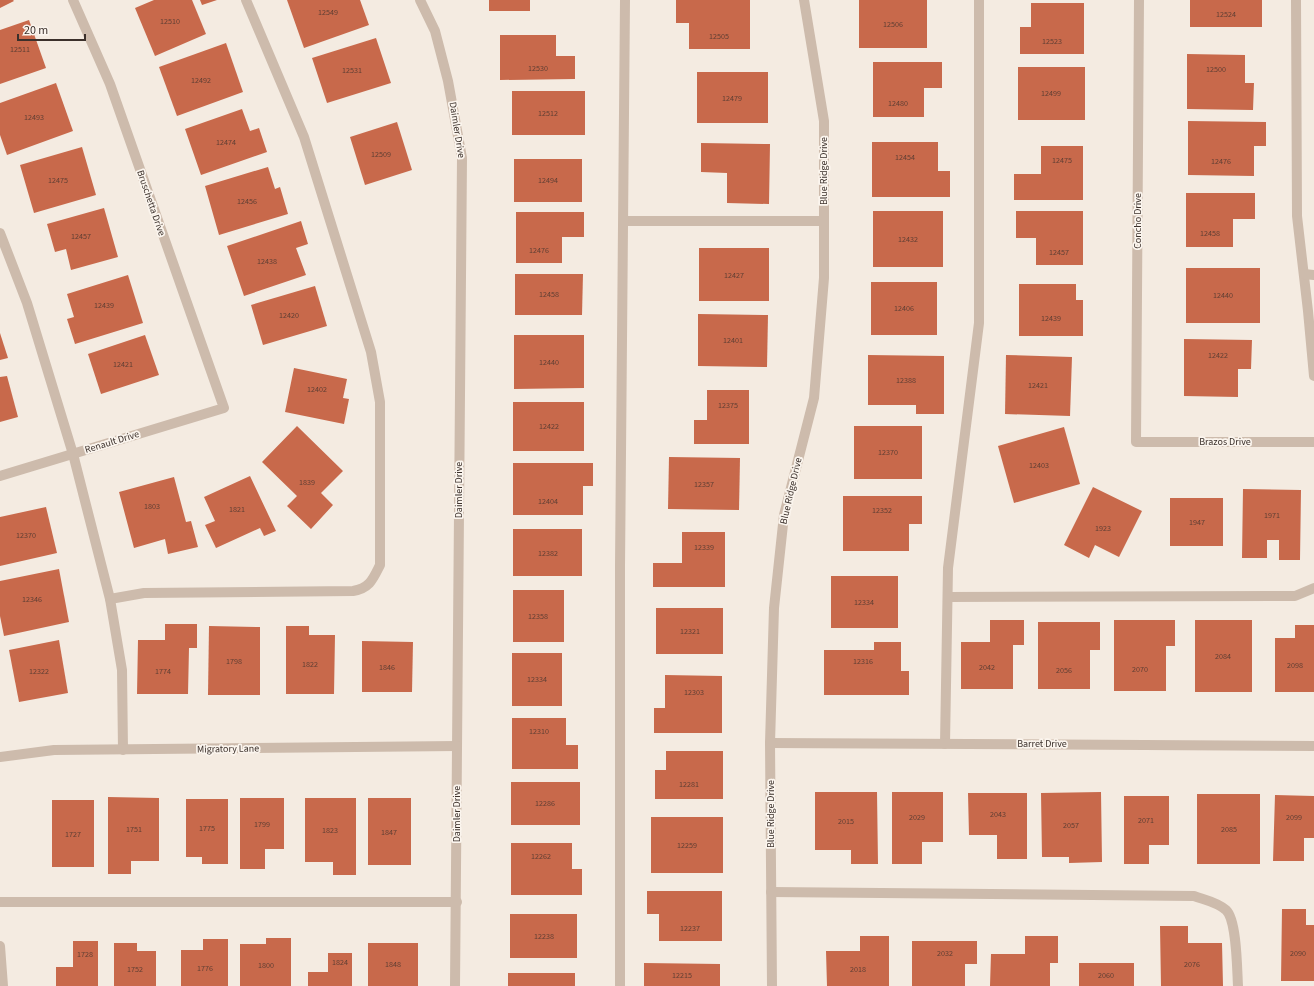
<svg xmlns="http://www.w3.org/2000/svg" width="1314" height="986" font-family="'Source Sans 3',sans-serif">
<rect width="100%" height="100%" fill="#f4ebe1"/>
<g fill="#c8694b">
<path d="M0 0H13L14 1 0 8Z"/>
<path d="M154 0H192L206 34 155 56 135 8Z"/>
<path d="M200 0H217L202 5Z"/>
<path d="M287 0H360L369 25 304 48Z"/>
<rect x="489" y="0" width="41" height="11"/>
<path d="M676 0H750V49H689V23H676Z"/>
<rect x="859" y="0" width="68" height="48"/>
<rect x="1190" y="0" width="72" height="27"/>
<path d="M1031 3H1084V54H1020V27H1031Z"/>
<path d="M29 20 46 68 0 84V30Z"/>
<path d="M500 35H556V56H575V79L500 80Z"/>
<path d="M376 38 391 83 327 103 312 58Z"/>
<path d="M226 43 243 92 177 116 159 67Z"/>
<path d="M1187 54 1245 55V83H1254L1253 110 1187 109Z"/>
<path d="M873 62H942V88H924V117H873Z"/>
<rect x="1018" y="67" width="67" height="53"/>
<rect x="697" y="72" width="71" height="51"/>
<path d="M56 83 73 131 7 155 0 135V103Z"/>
<rect x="512" y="91" width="73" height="44"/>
<path d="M242 109 250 131 259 128 267 152 201 175 185 129Z"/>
<path d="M1188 121 1266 122V146H1254V176L1188 175Z"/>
<path d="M397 122 412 170 365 185 350 137Z"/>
<path d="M872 142H938V171H950V197H872Z"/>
<path d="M701 143 770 144 769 204 727 203V173L701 172Z"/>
<path d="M1041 146H1083V200H1014V174H1041Z"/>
<path d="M82 147 96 195 34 213 20 165Z"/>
<rect x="514" y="159" width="68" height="43"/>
<path d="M268 167 275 189 280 187 288 214 219 235 205 186Z"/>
<path d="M1186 193H1255V219H1233V247H1186Z"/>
<path d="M104 208 118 257 71 270 66 249 55 252 47 224Z"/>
<rect x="873" y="211" width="70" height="56"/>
<path d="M1016 211H1083V265H1036V238H1016Z"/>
<path d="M516 212H584V237H562V263H516Z"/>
<path d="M301 221 308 244 296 248 306 275 244 296 227 246Z"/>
<rect x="699" y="248" width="70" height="53"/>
<rect x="1186" y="268" width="74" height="55"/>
<path d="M515 274H583L582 315H515Z"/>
<path d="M128 275 143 323 75 344 67 319 74 317 67 294Z"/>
<rect x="871" y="282" width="66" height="53"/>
<path d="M1019 284H1076V300H1083V336H1019Z"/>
<path d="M315 286 327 326 263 345 251 305Z"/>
<path d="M698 314 768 315 767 367 698 366Z"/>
<path d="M0 333 8 358 0 360Z"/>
<path d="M145 335 159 375 101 394 88 354Z"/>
<path d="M514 335H584V388L514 389Z"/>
<path d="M1184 339 1252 340 1251 369H1238V397L1184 396Z"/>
<path d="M868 355 944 356V414H916V405H868Z"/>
<path d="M1006 355 1072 357 1070 416 1005 414Z"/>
<path d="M294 368 347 379 343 398 349 399 344 424 285 412Z"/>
<path d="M7 376 18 417 0 422V377Z"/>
<path d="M707 390H749V444H694V420H707Z"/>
<rect x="513" y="402" width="71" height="49"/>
<path d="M297 426 343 471 321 493 333 505 311 529 287 506 297 496 262 462Z"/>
<rect x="854" y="426" width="68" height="53"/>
<path d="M1064 427 1080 484 1014 503 998 446Z"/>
<path d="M669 457 740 458 739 510 668 509Z"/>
<path d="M513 463H593V486H583V515H513Z"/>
<path d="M250 476 276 531 264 536 260 528 216 548 205 525 215 521 204 497Z"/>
<path d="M174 477 186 522 191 521 198 547 168 554 165 539 134 548 119 492Z"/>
<path d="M1093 487 1142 511 1119 557 1095 545 1089 558 1064 545Z"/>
<path d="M1243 489 1301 490 1300 560H1279V540H1267V558H1242Z"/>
<path d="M843 496H922V524H909V551H843Z"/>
<rect x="1170" y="498" width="53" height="48"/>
<path d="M46 507 57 553 0 566V517Z"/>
<rect x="513" y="529" width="69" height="47"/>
<path d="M682 532H725V587H653V563H682Z"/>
<path d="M59 569 69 622 4 636 0 616V581Z"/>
<rect x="831" y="576" width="67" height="52"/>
<rect x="513" y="590" width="51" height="52"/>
<rect x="656" y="608" width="67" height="46"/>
<path d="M990 620H1024V645H1013V689H961V642H990Z"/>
<path d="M1114 620H1175V646H1166V691H1114Z"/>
<rect x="1195" y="620" width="57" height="72"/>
<path d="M1038 622H1100V650H1090V689H1038Z"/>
<path d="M165 624H197V648H189L188 694H137L138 640H165Z"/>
<path d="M1295 625H1314V692H1275V638H1295Z"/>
<path d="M209 626 260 627V695H208Z"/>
<path d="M286 626H309V635H335L334 694H286Z"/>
<path d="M59 640 68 693 19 702 9 650Z"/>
<path d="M362 641 413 642 412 692H362Z"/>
<path d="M874 642H901V671H909V695H824V650H874Z"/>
<rect x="512" y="653" width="50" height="53"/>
<path d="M665 675 722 676V733H654V708H665Z"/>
<path d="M512 718H566V745H578V769H512Z"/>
<path d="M666 751H723V799H655V770H666Z"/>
<rect x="511" y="782" width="69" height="43"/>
<path d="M815 792H877L878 864H851V850H815Z"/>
<path d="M892 792H943V842H922V864H892Z"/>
<path d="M1101 792 1102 862 1069 863V857H1042L1041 793Z"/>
<path d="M968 793H1027V859H997V835H969Z"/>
<rect x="1197" y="794" width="63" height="70"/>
<path d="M1275 795 1314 796V838H1304V861H1273Z"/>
<path d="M1124 796H1169V845H1149V864H1124Z"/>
<path d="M108 797 159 798V861H131V874H108Z"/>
<path d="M240 798H284V849H265V869H240Z"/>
<path d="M305 798H356V875H333V862H305Z"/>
<rect x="368" y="798" width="43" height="67"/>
<path d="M186 799H228V864H202V857H186Z"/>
<rect x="52" y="800" width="42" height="67"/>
<rect x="651" y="817" width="72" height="56"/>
<path d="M511 843H572V869H582V895H511Z"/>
<path d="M647 891H722V941H659V914H647Z"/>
<path d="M1282 909H1306V925H1314V981H1281Z"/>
<rect x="510" y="914" width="67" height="44"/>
<path d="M1160 926H1188V943H1222L1223 986H1161Z"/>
<path d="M860 936H889V986H827L826 951H860Z"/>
<path d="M1025 936H1058V963H1050V986H990L991 954H1025Z"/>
<path d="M266 938H291V986H240V944H266Z"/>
<path d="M203 939H228V986H181V950H203Z"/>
<path d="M73 941H98V986H56V967H73Z"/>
<path d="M912 941H977V964H965V986H912Z"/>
<path d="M114 943H137V951H156V986H114Z"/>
<rect x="368" y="943" width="50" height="43"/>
<path d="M328 953H352V986H308V972H328Z"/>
<path d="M644 963 720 964V986H644Z"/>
<rect x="1079" y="963" width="55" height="23"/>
<rect x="508" y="973" width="67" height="13"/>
</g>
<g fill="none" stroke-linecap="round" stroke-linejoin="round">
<g stroke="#cdbbac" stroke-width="10">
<path d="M1296 0 1297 216 1308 311 1314 376"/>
<path d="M624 221H824"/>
<path d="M0 233 27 303 73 454 110 599 122 670 123 750"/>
<path d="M1304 274 1314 275"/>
<path d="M948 597 1295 596 1314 588"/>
<path d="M110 599 144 593 353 591C370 588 373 579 380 565V402L371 352 304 137 246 0"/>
<path d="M945 744 948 568 979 323V0"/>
<path d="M771 892 1194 896C1205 900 1217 902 1226 910 1237 920 1237 970 1238 986"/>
<path d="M0 902H457"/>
<path d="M620 986V567L625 0"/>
</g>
<g stroke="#cdbbac" stroke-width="10">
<path d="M420 0 435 31 448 81 462 158 455 986"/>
<path d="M1139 0 1136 442H1314"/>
<path d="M0 476 224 408 110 84 73 0"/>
<path d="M770 743 1314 746"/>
<path d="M0 757 54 750 457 746"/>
<path d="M0 946 3 986"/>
<path d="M772 986 770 743 774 608 784 515 814 398 824 278V121L804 0"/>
</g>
</g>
<g text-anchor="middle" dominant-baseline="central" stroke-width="3.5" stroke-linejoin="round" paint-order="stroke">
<g font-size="8" fill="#5e3e33">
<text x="328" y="12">12549</text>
<text x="1226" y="14">12524</text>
<text x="170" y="21">12510</text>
<text x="893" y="24">12506</text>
<text x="719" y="36">12505</text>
<text x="1052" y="41">12523</text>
<text x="20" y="49">12511</text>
<text x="538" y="68">12530</text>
<text x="1216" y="69">12500</text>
<text x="352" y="70">12531</text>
<text x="201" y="80">12492</text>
<text x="1051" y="93">12499</text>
<text x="732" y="98">12479</text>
<text x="898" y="103">12480</text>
<text x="548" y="113">12512</text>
<text x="34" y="117">12493</text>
<text x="226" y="142">12474</text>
<text x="381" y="154">12509</text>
<text x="905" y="157">12454</text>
<text x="1062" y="160">12475</text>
<text x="1221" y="161">12476</text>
<text x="58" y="180">12475</text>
<text x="548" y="180">12494</text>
<text x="247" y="201">12456</text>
<text x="1210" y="233">12458</text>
<text x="81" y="236">12457</text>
<text x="908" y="239">12432</text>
<text x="539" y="250">12476</text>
<text x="1059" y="252">12457</text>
<text x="267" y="261">12438</text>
<text x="734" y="275">12427</text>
<text x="549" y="294">12458</text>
<text x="1223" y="295">12440</text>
<text x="104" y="305">12439</text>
<text x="904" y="308">12406</text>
<text x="289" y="315">12420</text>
<text x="1051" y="318">12439</text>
<text x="733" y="340">12401</text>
<text x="1218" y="355">12422</text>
<text x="549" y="362">12440</text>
<text x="123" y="364">12421</text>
<text x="906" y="380">12388</text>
<text x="1038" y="385">12421</text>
<text x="317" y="389">12402</text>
<text x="728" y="405">12375</text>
<text x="549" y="426">12422</text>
<text x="888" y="452">12370</text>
<text x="1039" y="465">12403</text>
<text x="307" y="482">1839</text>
<text x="704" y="484">12357</text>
<text x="548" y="501">12404</text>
<text x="152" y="506">1803</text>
<text x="237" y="509">1821</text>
<text x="882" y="510">12352</text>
<text x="1272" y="515">1971</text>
<text x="1197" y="522">1947</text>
<text x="1103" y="528">1923</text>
<text x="26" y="535">12370</text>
<text x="704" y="547">12339</text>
<text x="548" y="553">12382</text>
<text x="32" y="599">12346</text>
<text x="864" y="602">12334</text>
<text x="538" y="616">12358</text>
<text x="690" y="631">12321</text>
<text x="1223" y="656">2084</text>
<text x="234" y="661">1798</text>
<text x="863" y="661">12316</text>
<text x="310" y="664">1822</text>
<text x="1295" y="665">2098</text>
<text x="387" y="667">1846</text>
<text x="987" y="667">2042</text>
<text x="1140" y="669">2070</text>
<text x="1064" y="670">2056</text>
<text x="39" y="671">12322</text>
<text x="163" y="671">1774</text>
<text x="537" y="679">12334</text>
<text x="694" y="692">12303</text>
<text x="539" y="731">12310</text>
<text x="689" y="784">12281</text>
<text x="545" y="803">12286</text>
<text x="998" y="814">2043</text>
<text x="917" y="817">2029</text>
<text x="1294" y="817">2099</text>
<text x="1146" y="820">2071</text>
<text x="846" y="821">2015</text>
<text x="262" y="824">1799</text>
<text x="1071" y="825">2057</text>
<text x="207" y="828">1775</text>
<text x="134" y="829">1751</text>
<text x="1229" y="829">2085</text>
<text x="330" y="830">1823</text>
<text x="389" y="832">1847</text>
<text x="73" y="834">1727</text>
<text x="687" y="845">12259</text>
<text x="541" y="856">12262</text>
<text x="690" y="928">12237</text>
<text x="544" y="936">12238</text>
<text x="945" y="953">2032</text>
<text x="1298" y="953">2090</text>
<text x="85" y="954">1728</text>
<text x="340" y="962">1824</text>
<text x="393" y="964">1848</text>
<text x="1192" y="964">2076</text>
<text x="266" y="965">1800</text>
<text x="205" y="968">1776</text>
<text x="135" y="969">1752</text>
<text x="858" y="969">2018</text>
<text x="682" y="975">12215</text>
<text x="1106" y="975">2060</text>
</g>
<g font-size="10" fill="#3b302b" stroke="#fbf5ee">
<text transform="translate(457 130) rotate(81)">Daimler Drive</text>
<text transform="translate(824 171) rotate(-90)">Blue Ridge Drive</text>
<text transform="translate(151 203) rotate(71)">Bruschetta Drive</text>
<text transform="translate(1138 221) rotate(-90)">Concho Drive</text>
<text transform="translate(112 442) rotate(-17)">Renault Drive</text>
<text x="1225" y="442">Brazos Drive</text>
<text transform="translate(459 490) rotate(-90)">Daimler Drive</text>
<text transform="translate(791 491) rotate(-77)">Blue Ridge Drive</text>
<text x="1042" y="744">Barret Drive</text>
<text transform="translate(228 749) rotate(-1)">Migratory Lane</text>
<text transform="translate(457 814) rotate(-90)">Daimler Drive</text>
<text transform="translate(771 814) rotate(-90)">Blue Ridge Drive</text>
</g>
</g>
<path d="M18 34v6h67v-6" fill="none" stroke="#3b302b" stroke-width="2"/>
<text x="24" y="34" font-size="12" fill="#3b302b" stroke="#fbf5ee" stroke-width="3" paint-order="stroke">20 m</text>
</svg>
